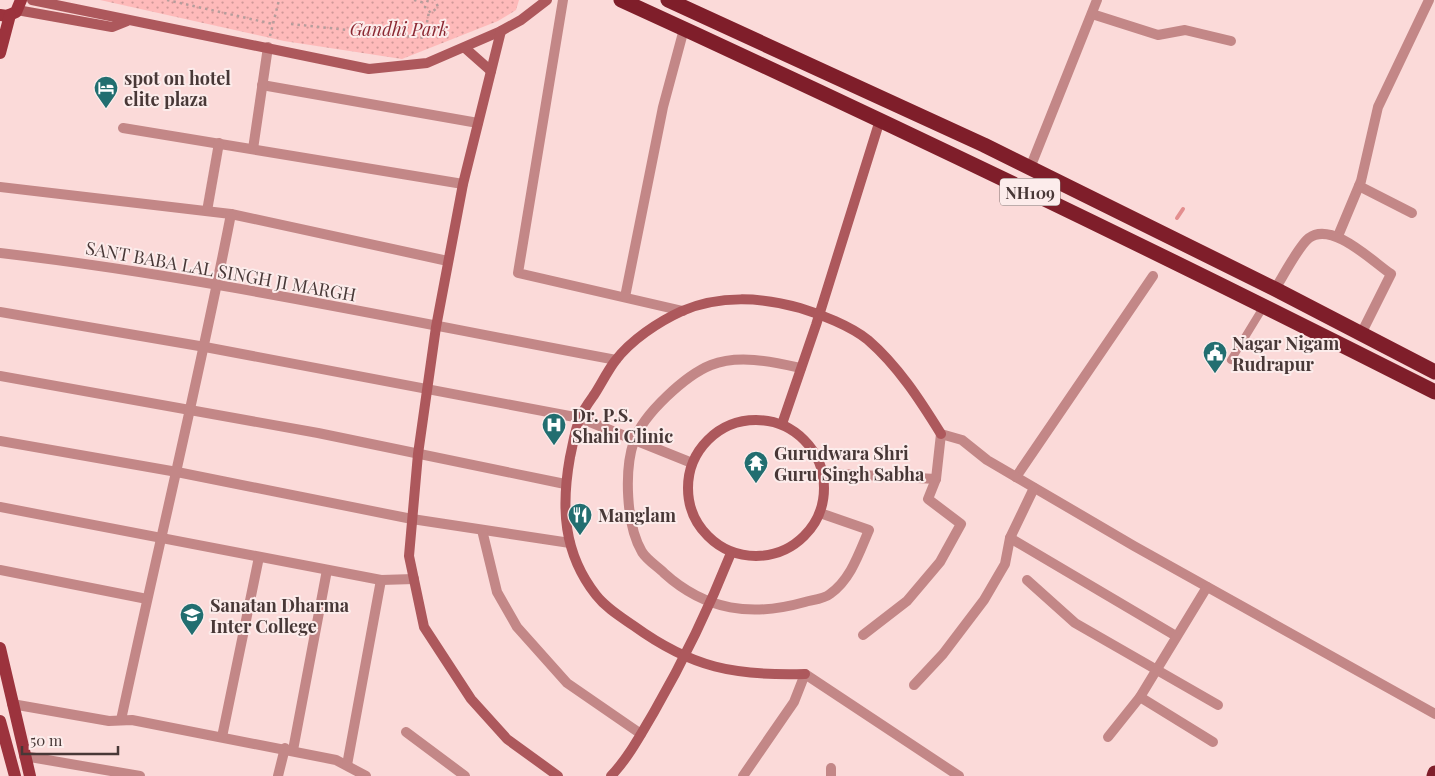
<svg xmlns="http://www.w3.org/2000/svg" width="1435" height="776" font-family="'Playfair Display',serif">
<defs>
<pattern id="grass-dots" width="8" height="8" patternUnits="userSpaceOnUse" patternTransform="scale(1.25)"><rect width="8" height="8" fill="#febaba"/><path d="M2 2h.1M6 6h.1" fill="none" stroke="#d09898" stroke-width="1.8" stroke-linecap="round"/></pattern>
</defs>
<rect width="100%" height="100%" fill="#fbdad9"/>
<path fill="url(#grass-dots)" d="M100 0H519L516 10 498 21 402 59 284 41Z"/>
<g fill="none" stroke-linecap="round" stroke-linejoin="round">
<path stroke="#e38e8f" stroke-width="4" d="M1177 218 1183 209"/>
<g stroke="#b79d9c" stroke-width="2.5" stroke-dasharray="2.5 4" stroke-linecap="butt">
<path d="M167 0 273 24"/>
<path d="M414 0 425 3"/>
<path d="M428 0 425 7 431 13 438 7 435 0"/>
<path d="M291 24 424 38 429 12"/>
<path d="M270 36 279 0"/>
</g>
<path stroke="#c38787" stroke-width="8" d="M1231 360 1264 306"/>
<g stroke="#c38787" stroke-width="10">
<path d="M563 0 518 273 683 311"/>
<path d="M1092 14 1158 35 1185 30 1231 41"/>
<path d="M262 85 478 123"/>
<path d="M123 128 463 184"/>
<path d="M253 149 268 47"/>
<path d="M1030 168 1097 0"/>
<path d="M1359 186 1412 213"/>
<path d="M0 187 231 214 448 261"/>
<path d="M207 211 219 143"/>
<path d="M1338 236 1361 181 1378 107 1429 0"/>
<path d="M0 253C207 277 411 322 616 360"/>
<path d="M1275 289C1282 278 1300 244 1309 238 1332 221 1372 261 1391 274L1361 334"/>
<path d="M625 297 663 107 684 29"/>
<path d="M0 312 205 347 580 418 692 463"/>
<path d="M801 368C773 362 739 354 711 365 686 375 643 414 634 441 624 470 626 525 642 552 647 560 658 567 664 573 706 611 752 617 805 602 812 600 824 599 830 594 851 579 859 553 869 530L820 513"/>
<path d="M0 376 318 433 565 484"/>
<path d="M0 441 177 472 412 519 570 543"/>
<path d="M823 473 936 479"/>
<path d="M1016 477 1153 276"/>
<path d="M0 507 381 580 414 579"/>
<path d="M482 530 497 592 517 627 567 683 641 734"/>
<path d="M1010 538 1176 636"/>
<path d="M0 570 147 599"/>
<path d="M1027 580 1075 623 1218 705"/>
<path d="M863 635 907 601 940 562 961 524 928 499 936 479 941 434 962 440 987 460 1134 546 1435 714"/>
<path d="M914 685 943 654 984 600 1005 564 1010 538 1034 488"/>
<path d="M1140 697 1213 742"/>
<path d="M12 704 109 721 132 720 336 760 366 776"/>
<path d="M121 720C157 551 198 384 231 214"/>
<path d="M406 732 465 776"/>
<path d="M222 737 259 557"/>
<path d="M1108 737 1140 697 1207 587"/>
<path d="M293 750 327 570"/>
<path d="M24 756 140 776"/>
<path d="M347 765 381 580"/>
<path d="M831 768V776"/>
<path d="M278 776 285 748"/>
<path d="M743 776 794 702 805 674 959 776"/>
</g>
<g stroke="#ad585c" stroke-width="10">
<path d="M32 0 369 69 427 63 501 31 521 20 547 0"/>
<path d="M17 10 112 27 127 21"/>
<path d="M501 31 463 184 436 327 418 454 409 556 424 627 471 699 507 739 558 776"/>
<path d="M465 48 491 71"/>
<circle cx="756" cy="488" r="68"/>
<path d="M782 424 816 325 880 120"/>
<path d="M805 674C735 676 692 668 634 626 621 617 606 608 596 595 563 553 561 507 570 457 573 444 575 429 580 418 583 410 589 402 594 395 601 384 607 372 615 361 631 340 658 322 682 311 719 295 762 297 800 308 820 314 851 326 868 340 898 366 920 400 941 434"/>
<path d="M611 776C629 757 641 734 654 712 684 660 709 608 731 553"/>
</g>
<g stroke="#9c333d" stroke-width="12">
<path d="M0 15 7 16 16 12 21 0"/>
<path d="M0 53 10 15"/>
<path d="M0 648 30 776"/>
<path d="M0 721 15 776"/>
</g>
<g stroke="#7f1e2a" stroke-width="15">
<path d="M621 0C895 125 1166 256 1435 392"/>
<path d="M668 0 984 145 1275 289 1435 372"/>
<path d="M1434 776 1435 773"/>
</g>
</g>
<defs>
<symbol id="hotel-pin" viewBox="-11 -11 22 30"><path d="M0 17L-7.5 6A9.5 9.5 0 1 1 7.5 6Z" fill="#226e70" stroke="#fceceb"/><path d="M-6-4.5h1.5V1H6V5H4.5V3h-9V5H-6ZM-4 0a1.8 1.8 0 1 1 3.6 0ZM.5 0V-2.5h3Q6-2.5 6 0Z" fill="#fff"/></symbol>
<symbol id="civic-pin" viewBox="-11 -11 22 30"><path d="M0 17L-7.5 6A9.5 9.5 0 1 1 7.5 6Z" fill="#226e70" stroke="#fceceb"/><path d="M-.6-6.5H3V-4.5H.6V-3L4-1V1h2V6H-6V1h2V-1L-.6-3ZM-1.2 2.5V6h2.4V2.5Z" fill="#fff"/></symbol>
<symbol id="hospital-pin" viewBox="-11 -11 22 30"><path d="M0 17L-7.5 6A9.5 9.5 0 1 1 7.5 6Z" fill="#226e70" stroke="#fceceb"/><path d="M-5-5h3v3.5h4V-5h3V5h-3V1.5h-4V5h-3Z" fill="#fff"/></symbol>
<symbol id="temple-pin" viewBox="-11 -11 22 30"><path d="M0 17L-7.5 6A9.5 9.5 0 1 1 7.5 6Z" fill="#226e70" stroke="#fceceb"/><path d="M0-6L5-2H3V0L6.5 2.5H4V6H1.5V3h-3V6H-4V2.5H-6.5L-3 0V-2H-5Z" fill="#fff"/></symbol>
<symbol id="restaurant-pin" viewBox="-11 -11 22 30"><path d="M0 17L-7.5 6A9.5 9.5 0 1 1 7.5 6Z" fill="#226e70" stroke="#fceceb"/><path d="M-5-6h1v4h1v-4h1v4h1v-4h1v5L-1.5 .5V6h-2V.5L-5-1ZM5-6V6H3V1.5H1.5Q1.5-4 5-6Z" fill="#fff"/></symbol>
<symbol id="school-pin" viewBox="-11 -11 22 30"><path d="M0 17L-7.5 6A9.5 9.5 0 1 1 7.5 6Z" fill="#226e70" stroke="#fceceb"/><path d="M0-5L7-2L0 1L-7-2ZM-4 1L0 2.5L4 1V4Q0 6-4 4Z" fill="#fff"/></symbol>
</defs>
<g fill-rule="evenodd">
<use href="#hotel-pin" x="92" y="74" width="28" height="38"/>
<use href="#civic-pin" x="1201" y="339" width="28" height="38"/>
<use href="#hospital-pin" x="540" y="411" width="28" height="38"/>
<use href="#temple-pin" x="742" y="449" width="28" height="38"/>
<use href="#restaurant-pin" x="566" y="501" width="28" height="38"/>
<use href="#school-pin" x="178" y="601" width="28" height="38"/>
</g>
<g text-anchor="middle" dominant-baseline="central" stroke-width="4" stroke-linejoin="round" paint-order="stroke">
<rect fill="#fceceb" stroke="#7e6e6d" stroke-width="1" x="1000" y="178.5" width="60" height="27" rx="4"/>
<g font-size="16" font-weight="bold" fill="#483837">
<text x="1030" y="192">NH109</text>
</g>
<g font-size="18" font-style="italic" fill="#8b2832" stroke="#fceceb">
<text x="399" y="29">Gandhi Park</text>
</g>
<g font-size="18" font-weight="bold" fill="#483837" stroke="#fceceb" text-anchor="start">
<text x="124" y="78">spot on hotel<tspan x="124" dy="21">elite plaza</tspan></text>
<text x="1232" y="343">Nagar Nigam<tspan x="1232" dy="21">Rudrapur</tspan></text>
<text x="572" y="415">Dr. P.S.<tspan x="572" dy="21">Shahi Clinic</tspan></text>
<text x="774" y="453">Gurudwara Shri<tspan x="774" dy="21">Guru Singh Sabha</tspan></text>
<text x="598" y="515">Manglam</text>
<text x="210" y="605">Sanatan Dharma<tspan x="210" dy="21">Inter College</tspan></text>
</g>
<g font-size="18" fill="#483837" stroke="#fceceb">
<text transform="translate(221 271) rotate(10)">SANT BABA LAL SINGH JI MARGH</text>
</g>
</g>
<path d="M22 746v8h96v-8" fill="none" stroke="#483837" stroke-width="2.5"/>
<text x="30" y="746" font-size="15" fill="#483837" stroke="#fceceb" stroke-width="4" paint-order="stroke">50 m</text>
</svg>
